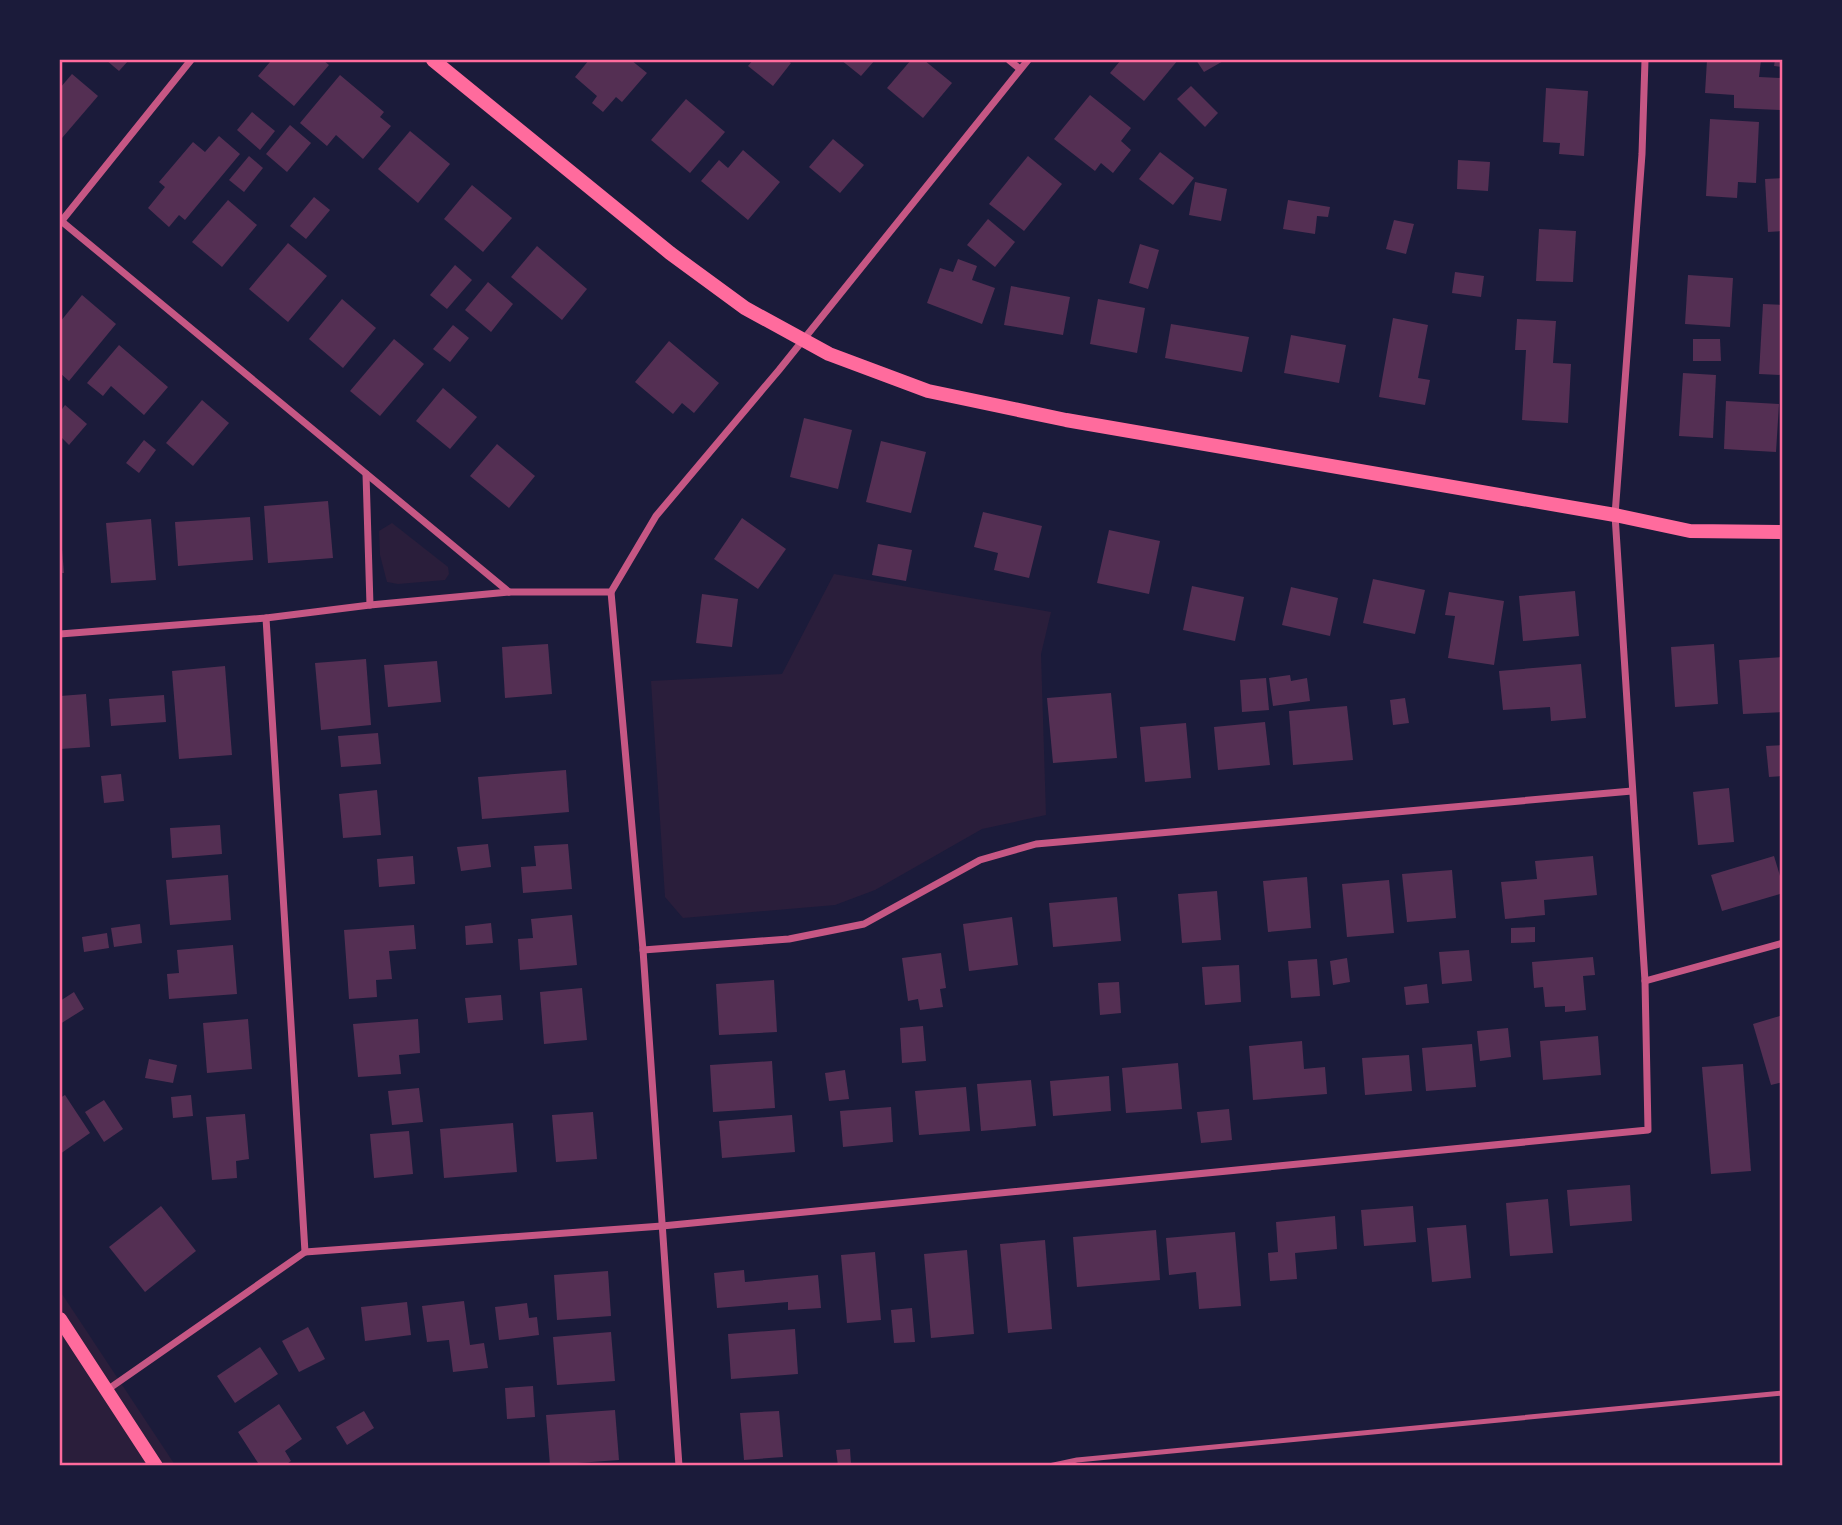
<svg xmlns="http://www.w3.org/2000/svg" width="1842" height="1525" font-family="'Titillium Web',sans-serif">
<rect width="100%" height="100%" fill="#1b1b3a"/>
<g fill="#2a1e3b">
<path d="M392 523 448 567 449 574 445 580 398 584 387 582 380 555 379 531Z"/>
<path d="M834 574 1051 612 1041 654 1046 815 982 829 875 890 835 905 683 918 665 897 651 681 782 674Z"/>
<path d="M60 1291 175 1465H60Z"/>
</g>
<g fill="#542f53">
<path d="M106 60H129L119 71Z"/>
<path d="M268 60H323L329 65 294 106 258 76 270 62Z"/>
<path d="M589 60H599L602 62 604 60H631L647 73 622 102 616 97 603 112 592 103 597 96 575 77Z"/>
<path d="M753 60H786L791 63 773 86 748 66Z"/>
<path d="M841 60H875L861 76Z"/>
<path d="M911 60H924L952 83 923 118 887 88Z"/>
<path d="M1121 60H1178L1144 101 1110 73Z"/>
<path d="M1196 60H1225L1204 72Z"/>
<path d="M1707 60H1761L1759 77 1782 78 1780 110 1734 108V95L1705 93Z"/>
<path d="M1775 60H1783V67L1774 66Z"/>
<path d="M72 74 98 96 62 138 60 136V88Z"/>
<path d="M340 75 384 112 380 117 391 126 363 159 336 135 327 146 300 123Z"/>
<path d="M1191 86 1218 113 1205 127 1177 99Z"/>
<path d="M1546 88 1588 91 1584 156 1559 154 1560 143 1543 142Z"/>
<path d="M1090 95 1131 128 1121 141 1131 150 1113 173 1101 163 1095 171 1054 139Z"/>
<path d="M686 99 725 132 690 173 651 140Z"/>
<path d="M252 112 275 131 260 150 237 130Z"/>
<path d="M1710 119 1759 122 1756 183 1738 182 1737 198 1706 196Z"/>
<path d="M290 125 311 143 287 172 266 154Z"/>
<path d="M410 131 450 164 418 203 378 169Z"/>
<path d="M219 136 240 154 185 220 179 215 169 227 148 208 165 187 159 182 193 142 205 152Z"/>
<path d="M833 139 864 165 840 193 809 167Z"/>
<path d="M743 150 780 182 748 220 701 181 719 160 728 168Z"/>
<path d="M1160 152 1194 178 1173 205 1139 179Z"/>
<path d="M249 156 263 168 244 192 229 180Z"/>
<path d="M1028 156 1062 184 1024 231 989 204Z"/>
<path d="M1458 160 1490 162 1488 191 1457 189Z"/>
<path d="M1783 178V231L1768 232 1765 179Z"/>
<path d="M1195 182 1227 189 1221 221 1189 215Z"/>
<path d="M472 185 512 218 483 252 444 219Z"/>
<path d="M314 197 330 210 306 239 290 226Z"/>
<path d="M228 200 257 225 222 267 192 242Z"/>
<path d="M1288 200 1330 207 1328 217 1317 216 1315 234 1283 229Z"/>
<path d="M988 219 1015 242 995 267 967 245Z"/>
<path d="M1394 220 1414 224 1406 254 1386 249Z"/>
<path d="M1539 229 1576 231 1573 282 1536 281Z"/>
<path d="M288 243 327 276 288 322 249 289Z"/>
<path d="M1140 244 1159 250 1148 289 1129 283Z"/>
<path d="M537 246 587 289 562 320 511 277Z"/>
<path d="M958 259 977 266 972 280 995 288 982 324 927 303 940 268 953 272Z"/>
<path d="M455 265 472 280 447 309 430 295Z"/>
<path d="M1455 272 1484 276 1481 297 1452 293Z"/>
<path d="M1688 275 1733 278 1730 327 1685 324Z"/>
<path d="M488 282 513 304 491 332 465 310Z"/>
<path d="M1011 286 1070 297 1063 335 1004 325Z"/>
<path d="M82 295 116 324 69 381 60 373V322Z"/>
<path d="M342 299 376 328 343 368 309 339Z"/>
<path d="M1098 299 1145 308 1137 353 1090 344Z"/>
<path d="M1763 304 1783 305V375L1759 374Z"/>
<path d="M1393 318 1428 325 1418 378 1430 380 1425 405 1379 397Z"/>
<path d="M1517 319 1556 321 1553 363 1571 364 1568 423 1522 420 1526 350H1515Z"/>
<path d="M1171 324 1249 337 1242 372 1165 358Z"/>
<path d="M453 325 469 338 450 362 433 349Z"/>
<path d="M1291 335 1346 345 1339 383 1284 373Z"/>
<path d="M394 339 424 364 380 416 350 391Z"/>
<path d="M1693 339H1720L1721 361H1693Z"/>
<path d="M669 341 719 383 694 413 682 403 673 414 635 382Z"/>
<path d="M119 345 168 387 144 415 111 386 103 396 87 383Z"/>
<path d="M1683 373 1716 375 1713 438 1679 436Z"/>
<path d="M443 388 477 417 450 449 416 421Z"/>
<path d="M202 400 229 423 193 466 166 443Z"/>
<path d="M1726 401 1779 404 1776 452 1724 449Z"/>
<path d="M65 405 87 424 69 445 60 436V412Z"/>
<path d="M804 418 852 430 838 489 790 477Z"/>
<path d="M144 440 156 450 139 473 126 463Z"/>
<path d="M881 441 926 452 911 513 866 502Z"/>
<path d="M497 444 535 476 509 508 470 476Z"/>
<path d="M328 501 333 558 268 563 264 506Z"/>
<path d="M983 512 1042 526 1029 578 994 570 998 553 974 547Z"/>
<path d="M250 517 253 560 178 566 175 522Z"/>
<path d="M742 518 786 549 758 589 714 559Z"/>
<path d="M151 519 156 580 111 583 106 523Z"/>
<path d="M1109 530 1160 541 1149 594 1097 583Z"/>
<path d="M60 537H61L64 573H60Z"/>
<path d="M878 544 912 550 906 581 872 575Z"/>
<path d="M1373 579 1425 590 1415 634 1363 623Z"/>
<path d="M1192 586 1244 597 1235 641 1183 630Z"/>
<path d="M1291 587 1338 598 1330 636 1282 625Z"/>
<path d="M1575 591 1579 636 1523 641 1519 596Z"/>
<path d="M1449 592 1504 601 1494 665 1448 658 1455 616 1445 615Z"/>
<path d="M702 594 738 599 732 647 696 643Z"/>
<path d="M548 644 552 694 505 698 502 647Z"/>
<path d="M1714 644 1718 704 1675 707 1671 647Z"/>
<path d="M1783 657V712L1743 714 1739 660Z"/>
<path d="M366 659 371 725 321 730 315 663Z"/>
<path d="M437 661 441 702 388 707 384 665Z"/>
<path d="M1581 664 1586 718 1551 721 1550 707 1503 710 1499 671Z"/>
<path d="M225 666 232 755 179 759 172 671Z"/>
<path d="M1290 675 1291 681 1307 678 1310 701 1273 706 1269 678Z"/>
<path d="M1266 678 1269 710 1242 712 1240 680Z"/>
<path d="M1111 693 1117 758 1053 763 1047 698Z"/>
<path d="M86 694 90 747 60 749V696Z"/>
<path d="M164 695 166 722 111 726 109 699Z"/>
<path d="M1405 698 1409 723 1393 725 1390 700Z"/>
<path d="M1347 706 1353 760 1293 765 1289 711Z"/>
<path d="M1265 722 1270 765 1218 770 1214 727Z"/>
<path d="M1186 723 1191 778 1145 782 1140 727Z"/>
<path d="M378 733 381 764 341 767 338 736Z"/>
<path d="M1783 745V776L1769 777 1766 746Z"/>
<path d="M566 770 569 812 482 819 478 777Z"/>
<path d="M121 774 124 801 104 803 101 776Z"/>
<path d="M1729 788 1734 842 1698 845 1693 792Z"/>
<path d="M377 790 381 835 343 838 339 794Z"/>
<path d="M220 825 222 854 172 858 170 828Z"/>
<path d="M488 844 491 867 461 871 457 847Z"/>
<path d="M568 844 572 889 523 893 521 867 536 866 534 846Z"/>
<path d="M413 856 415 884 379 887 377 859Z"/>
<path d="M1593 856 1597 895 1544 900 1545 915 1505 919 1501 882 1537 879 1535 861Z"/>
<path d="M1774 856 1783 886V893L1722 911 1711 875Z"/>
<path d="M1452 870 1456 918 1407 922 1402 874Z"/>
<path d="M228 875 231 920 170 925 166 880Z"/>
<path d="M1307 877 1311 928 1268 932 1263 881Z"/>
<path d="M1389 880 1394 933 1347 937 1342 884Z"/>
<path d="M1217 891 1221 940 1182 943 1178 894Z"/>
<path d="M1117 897 1121 941 1053 947 1049 903Z"/>
<path d="M572 915 577 965 520 970 518 939 533 938 531 919Z"/>
<path d="M1012 917 1018 965 969 971 963 924Z"/>
<path d="M491 923 493 943 466 945 465 926Z"/>
<path d="M140 924 142 943 114 947 111 928Z"/>
<path d="M414 925 416 949 389 951 392 979 376 980 377 997 349 999 344 930Z"/>
<path d="M1535 927V942L1511 943V928Z"/>
<path d="M107 933 109 948 84 952 82 937Z"/>
<path d="M233 945 237 994 169 999 167 974 179 973 177 950Z"/>
<path d="M1469 950 1472 981 1442 984 1439 952Z"/>
<path d="M941 953 946 988 940 989 943 1007 920 1010 918 999 908 1001 902 958Z"/>
<path d="M1593 957 1595 975 1583 976 1586 1010 1565 1012V1006L1545 1007 1543 987 1534 988 1532 962Z"/>
<path d="M1347 958 1350 982 1333 985 1330 961Z"/>
<path d="M1317 959 1320 996 1291 998 1288 961Z"/>
<path d="M1239 965 1241 1002 1205 1005 1202 967Z"/>
<path d="M774 980 777 1032 719 1035 716 984Z"/>
<path d="M1119 982 1121 1013 1100 1015 1098 983Z"/>
<path d="M1427 984 1429 1003 1406 1005 1404 987Z"/>
<path d="M582 988 587 1040 544 1044 540 992Z"/>
<path d="M74 992 84 1009 60 1024V1001Z"/>
<path d="M501 995 503 1020 468 1023 465 998Z"/>
<path d="M1783 1015V1082L1771 1085 1753 1024Z"/>
<path d="M248 1019 252 1069 207 1073 203 1023Z"/>
<path d="M418 1019 420 1053 399 1055 401 1074 358 1077 353 1024Z"/>
<path d="M923 1026 926 1061 902 1063 900 1028Z"/>
<path d="M1508 1028 1511 1057 1480 1061 1477 1031Z"/>
<path d="M1598 1036 1601 1075 1543 1080 1540 1041Z"/>
<path d="M1302 1041 1304 1069 1325 1067 1327 1094 1253 1100 1249 1046Z"/>
<path d="M1472 1044 1476 1087 1426 1091 1422 1048Z"/>
<path d="M1409 1055 1412 1091 1365 1095 1362 1058Z"/>
<path d="M149 1059 177 1065 173 1083 145 1078Z"/>
<path d="M772 1061 775 1108 713 1112 710 1065Z"/>
<path d="M1178 1063 1182 1109 1126 1113 1122 1068Z"/>
<path d="M1743 1064 1751 1171 1711 1174 1702 1067Z"/>
<path d="M845 1070 849 1099 829 1101 825 1073Z"/>
<path d="M1109 1076 1111 1111 1053 1116 1050 1081Z"/>
<path d="M1031 1080 1036 1126 981 1131 977 1084Z"/>
<path d="M966 1087 970 1131 919 1135 915 1091Z"/>
<path d="M419 1088 423 1122 392 1125 388 1091Z"/>
<path d="M65 1095 90 1133 60 1154V1098Z"/>
<path d="M191 1095 193 1116 173 1118 171 1097Z"/>
<path d="M104 1100 123 1129 104 1142 85 1112Z"/>
<path d="M891 1107 893 1142 843 1147 840 1111Z"/>
<path d="M1229 1109 1232 1140 1201 1143 1197 1112Z"/>
<path d="M593 1112 597 1159 556 1162 552 1115Z"/>
<path d="M245 1114 249 1159 236 1161 237 1178 212 1180 206 1117Z"/>
<path d="M792 1115 795 1152 722 1158 719 1121Z"/>
<path d="M513 1123 517 1172 444 1178 440 1129Z"/>
<path d="M409 1131 413 1174 374 1178 370 1134Z"/>
<path d="M1630 1185 1632 1221 1570 1226 1567 1190Z"/>
<path d="M1548 1199 1553 1253 1510 1256 1506 1203Z"/>
<path d="M161 1206 196 1251 145 1292 109 1247Z"/>
<path d="M1413 1206 1416 1242 1364 1246 1361 1210Z"/>
<path d="M1335 1216 1337 1249 1295 1253 1297 1279 1270 1281 1268 1253 1278 1252 1276 1222Z"/>
<path d="M1466 1225 1471 1278 1432 1282 1427 1228Z"/>
<path d="M1156 1230 1160 1280 1077 1287 1073 1237Z"/>
<path d="M1235 1232 1241 1306 1199 1309 1196 1272 1169 1275 1166 1238Z"/>
<path d="M1045 1240 1052 1329 1008 1333 1000 1244Z"/>
<path d="M967 1250 974 1334 931 1338 924 1254Z"/>
<path d="M875 1252 881 1320 847 1323 841 1255Z"/>
<path d="M744 1270 745 1282 818 1275 821 1308 788 1310V1302L717 1308 714 1273Z"/>
<path d="M608 1271 611 1316 557 1320 554 1275Z"/>
<path d="M464 1301 470 1345 484 1343 488 1368 453 1372 449 1340 427 1342 422 1306Z"/>
<path d="M407 1302 411 1335 365 1341 361 1307Z"/>
<path d="M527 1303 529 1318 537 1317 539 1335 499 1340 495 1307Z"/>
<path d="M912 1308 915 1342 894 1343 891 1310Z"/>
<path d="M308 1327 325 1359 299 1372 282 1341Z"/>
<path d="M795 1329 798 1374 731 1379 728 1334Z"/>
<path d="M611 1332 615 1381 557 1385 553 1337Z"/>
<path d="M260 1347 278 1374 235 1403 217 1376Z"/>
<path d="M533 1386 535 1417 507 1419 505 1388Z"/>
<path d="M279 1404 302 1439 285 1451 291 1461 284 1466H260L238 1432Z"/>
<path d="M615 1410 619 1460 550 1465 546 1415Z"/>
<path d="M364 1411 374 1428 347 1445 336 1427Z"/>
<path d="M779 1411 783 1457 744 1460 740 1413Z"/>
<path d="M850 1449 851 1464 838 1466 836 1450Z"/>
</g>
<g fill="none" stroke-linecap="round" stroke-linejoin="round">
<path stroke="#c65784" stroke-width="5" d="M1049 1466 1077 1460 1783 1393"/>
<g stroke="#c65784" stroke-width="7">
<path d="M1009 60 1020 69"/>
<path d="M60 220 509 592"/>
<path d="M60 223 191 60"/>
<path d="M366 474 370 605"/>
<path d="M611 592 643 950 679 1466"/>
<path d="M266 618 305 1252"/>
<path d="M60 634 266 618 370 605 509 592H611L656 516 779 370 1028 60"/>
<path d="M643 950 789 939 864 924 980 860 1036 844 1632 791"/>
<path d="M1645 981 1783 943"/>
<path d="M107 1390 305 1252 662 1226 1648 1130 1645 981 1615 515 1642 154 1645 60"/>
</g>
<g stroke="#ff6b9d" stroke-width="14">
<path d="M433 60 670 253 745 308 829 354 928 391 1066 420 1615 515 1690 531 1783 532"/>
<path d="M60 1319 156 1466"/>
</g>
</g>
<rect width="1842" height="1525" fill="none" stroke="#1b1b3a" stroke-width="122"/>
<rect x="61" y="61" width="1720" height="1403" fill="none" stroke="#ff6b9d" stroke-width="2.5"/>
</svg>
